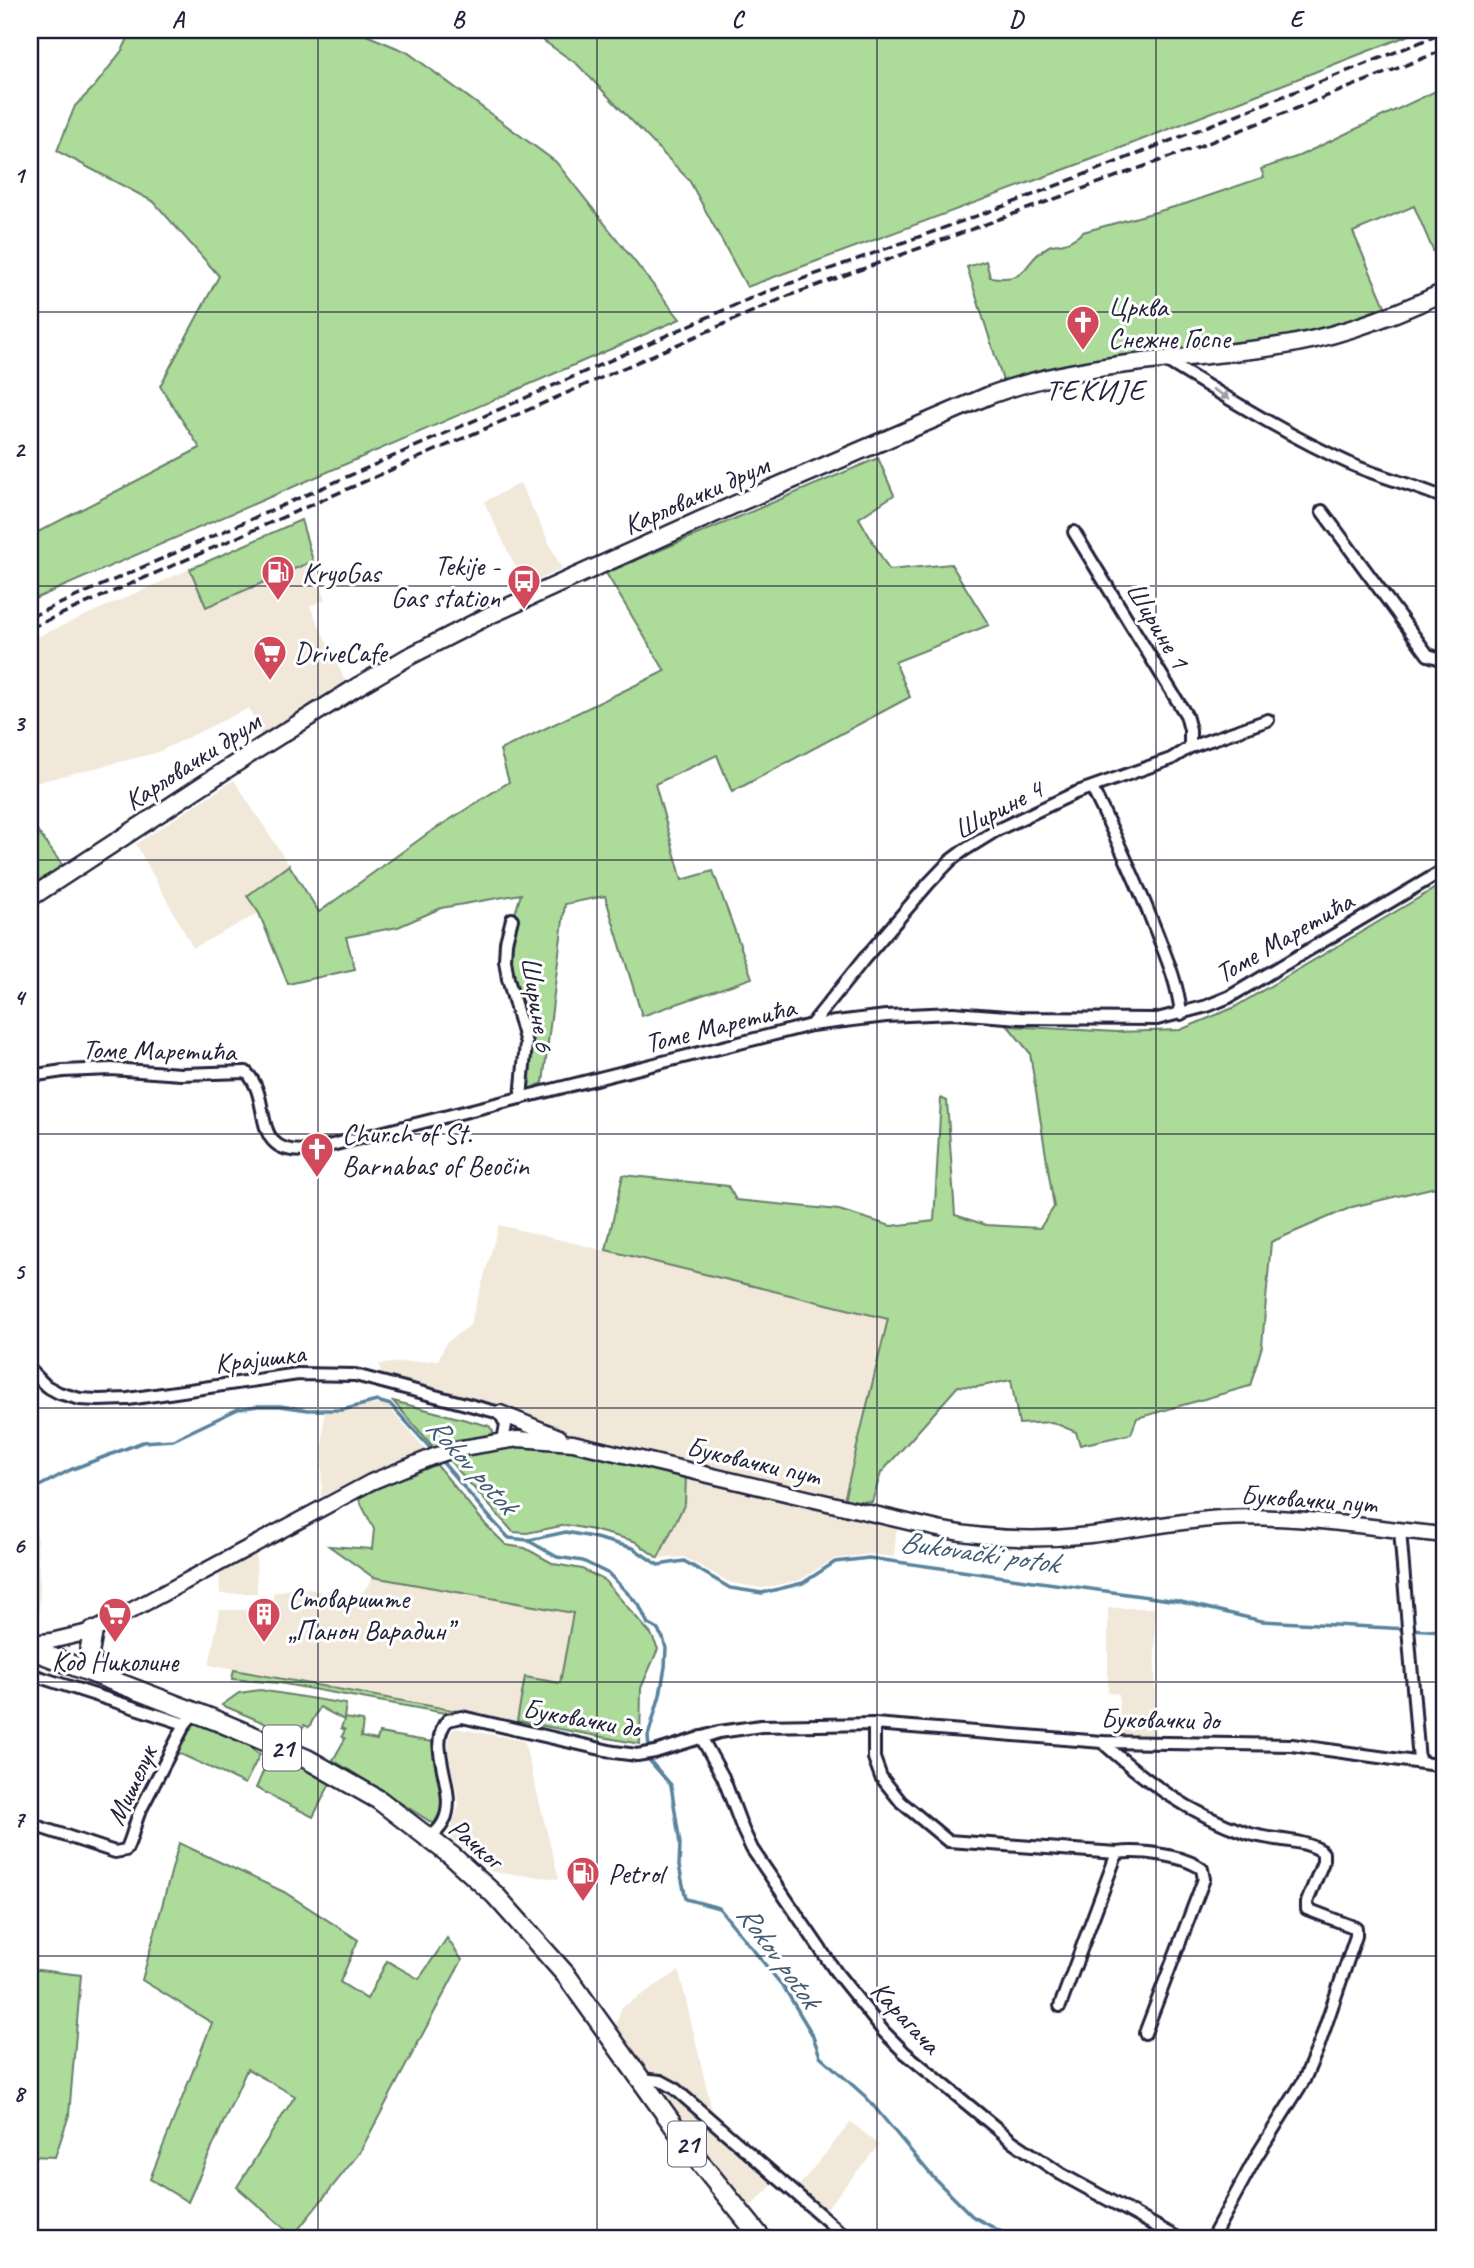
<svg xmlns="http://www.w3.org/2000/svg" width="1474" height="2268" font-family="Caveat,sans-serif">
<rect width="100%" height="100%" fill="#fff"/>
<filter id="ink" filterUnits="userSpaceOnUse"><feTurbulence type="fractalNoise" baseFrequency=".0143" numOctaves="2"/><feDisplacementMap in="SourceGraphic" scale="14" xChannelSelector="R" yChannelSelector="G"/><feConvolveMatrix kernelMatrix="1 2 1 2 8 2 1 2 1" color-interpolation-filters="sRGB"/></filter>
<g filter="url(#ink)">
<g fill="#f1e8da">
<path d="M520 483 562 569 525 586 484 502Z"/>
<path d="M313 561 325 600 310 606 345 681 261 736 249 708 156 753 30 784V640L190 569 207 607Z"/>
<path d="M234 780 289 865 247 896 259 913 193 948 136 844Z"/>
<path d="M499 1225 888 1319 844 1500 620 1448 383 1385 379 1364 438 1360 446 1343 470 1325Z"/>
<path d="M383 1404 389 1407 426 1450 379 1468 321 1497 324 1412H340L368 1405Z"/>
<path d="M686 1476 897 1526 894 1557 869 1554 834 1559 800 1580 762 1588 731 1583 684 1557 658 1558 684 1503Z"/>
<path d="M35 1512 40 1588 39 1618 30 1617V1514Z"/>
<path d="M256 1553 257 1593 220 1594 219 1571Z"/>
<path d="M373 1577 573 1613 560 1683 526 1677 517 1721 209 1665 220 1610 273 1609V1593L300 1587 358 1600Z"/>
<path d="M1108 1608H1155V1735H1119V1694L1108 1693Z"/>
<path d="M456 1728 524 1741 559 1879 492 1872 449 1836 459 1804 448 1751 450 1733Z"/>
<path d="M679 1971 714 2119 673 2082 648 2071 616 2026 621 2008Z"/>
<path d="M673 2092 775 2183 751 2206 711 2162 666 2099 668 2094Z"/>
<path d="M851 2122 879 2145 820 2216 793 2193Z"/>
</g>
<g fill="#acdb9a" stroke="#677e6a" stroke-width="2">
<path d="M132 30H354L407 52 556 162 680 319 30 601V536L200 448 160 386 219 276 154 202 57 151 75 106 94 87 123 49Z"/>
<path d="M528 30H1422L1090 160 747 287 689 180 577 64Z"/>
<path d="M1444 87V276L1414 206 1353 232 1385 306 1338 326 1316 332 1004 384 967 267 986 261 990 277C1033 283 1020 262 1049 246 1053 244 1055 245 1059 244 1069 243 1076 238 1083 232L1185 204 1264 177 1261 169 1299 156Z"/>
<path d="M878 458 894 495 859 518 889 570 951 564 989 625 895 662 910 697 732 792 717 755 655 784 682 880 713 871 752 978 642 1016 605 896 565 904 543 1083 525 1091 530 1020 510 972 513 920 521 894 441 908 398 927 346 937 355 969 288 984 259 913 247 896 289 865 319 912 427 834 509 782 500 750 665 671 606 573Z"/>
<path d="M301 520 313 561 206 607 190 569Z"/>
<path d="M30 821 63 866 30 888Z"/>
<path d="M1444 883V1185L1352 1207 1271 1242 1262 1346 1250 1386 1137 1418 1131 1434 1080 1445 1076 1432 1052 1422 1019 1424 1011 1380 977 1387 958 1386 881 1473 872 1502 844 1500 888 1319 606 1250 623 1175 728 1186 736 1200 839 1210 891 1226 934 1221 941 1098 947 1101 955 1215 986 1225 1040 1228 1054 1207 1030 1053 1008 1026 1117 1032 1180 1030 1233 1008Z"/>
<path d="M393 1401 489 1426 493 1431 492 1438 435 1449Z"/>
<path d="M518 1446 571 1449 686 1476 685 1503 658 1558 634 1541 593 1530 566 1525 527 1533 513 1532 448 1459 459 1455Z"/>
<path d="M436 1464 486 1525 506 1545 525 1548 554 1564 582 1569 604 1580 651 1634 658 1649 641 1688 640 1744 517 1721 525 1677 560 1683 573 1613 373 1577 329 1546 372 1549 374 1529 358 1498 394 1480Z"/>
<path d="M234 1670 458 1711 450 1714 279 1683 232 1679Z"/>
<path d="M260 1690 346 1704 344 1718 363 1721 361 1737 377 1740 379 1733 433 1742 442 1803 441 1810 434 1824 333 1760 345 1739 342 1736 345 1730 341 1728 344 1720 320 1707 309 1727 304 1725 297 1737 222 1705 239 1693Z"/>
<path d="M202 1714 258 1742 253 1750 260 1754 245 1784 174 1751 190 1724Z"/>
<path d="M274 1746 334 1776 313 1817 256 1788Z"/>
<path d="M179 1843 284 1892 358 1940 340 1982 367 1999 387 1961 419 1979 447 1938 462 1960 360 2152 293 2236 237 2187 295 2096 247 2069 188 2202 150 2179 212 2023 142 1980Z"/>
<path d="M30 1969 81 1975 69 2115 55 2157 30 2156Z"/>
</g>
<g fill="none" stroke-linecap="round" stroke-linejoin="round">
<g stroke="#58839c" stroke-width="3.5">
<path d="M439 1458 491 1519 509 1538 527 1540 557 1557 583 1561 609 1574 639 1605 648 1624 657 1629 663 1638 666 1648 665 1667 660 1695 648 1736 650 1761 671 1785 680 1844 679 1866 686 1899 719 1908 785 1989 812 2034 820 2056 866 2097 932 2176 972 2216 1013 2238"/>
<path d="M30 1491 70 1470 143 1442 173 1440 238 1409 258 1406H280L308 1410H342L377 1401 391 1405 434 1452"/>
<path d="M529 1540 566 1532 592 1537 633 1548 658 1565 684 1561 730 1588 762 1593 803 1583 835 1562 869 1558 1177 1601 1262 1621 1444 1631"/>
</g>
<defs>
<g id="minor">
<path d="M1165 360C1226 397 1288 436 1353 465 1383 478 1414 485 1444 498"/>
<path d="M1322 511 1428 655 1438 658 1444 656"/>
<path d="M1074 532 1186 715 1190 730V747"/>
<path d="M1092 788C1115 835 1137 882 1156 931 1167 959 1178 984 1181 1014"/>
<path d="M512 919 506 942 505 960 508 979 526 1043 521 1098"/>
<path d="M811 1025 864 959 929 883 951 860 963 851 997 830 1075 793 1171 759 1190 747 1268 720"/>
<path d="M30 1076 63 1071 111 1069 181 1074 246 1072C275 1100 246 1158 312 1150L811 1025 886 1016 953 1013 1020 1018 1157 1019 1207 1006 1229 997 1444 870"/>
<path d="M30 1370 46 1386 59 1393 80 1399 98 1400 128 1399 298 1374 355 1375 500 1413 506 1425 504 1436 499 1442"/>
<path d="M1400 1530 1419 1761"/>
<path d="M30 1674 185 1724"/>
<path d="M874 1724V1758L881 1777 901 1802 948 1841 1117 1853C1140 1850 1183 1855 1202 1869L1204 1879 1145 2033"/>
<path d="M701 1737 723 1777 743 1830 752 1849 836 1972 884 2032 904 2052 1012 2141 1061 2174 1178 2238"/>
<path d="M1102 1742C1148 1783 1188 1813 1247 1833 1271 1841 1298 1838 1320 1850L1323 1853V1862L1307 1902V1909L1356 1928V1936L1319 2045 1304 2080 1256 2157 1212 2238"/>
<path d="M30 1824 115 1852 126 1850C133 1837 134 1824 140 1811L185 1724 195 1712"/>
<path d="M430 1838C435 1833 441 1828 444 1821 459 1790 424 1744 448 1720L462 1717 614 1752 637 1755 655 1752 719 1732 761 1726 874 1724 1102 1742 1292 1745 1444 1766"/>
<path d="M1060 2006 1117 1853"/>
<path d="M641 2079 661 2081 674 2088 847 2238"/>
</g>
<g id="tertiary">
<path d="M500 1413 559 1437"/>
<path d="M30 1643 51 1641 93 1631 371 1482 432 1457 456 1449 518 1439 573 1443 938 1529C988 1539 1039 1541 1090 1535 1134 1530 1178 1521 1222 1518 1294 1514 1372 1528 1444 1535"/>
</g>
<path id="secondary" d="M30 898 250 754 360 685 408 657 490 615 736 504 990 395C1081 361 1178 361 1273 347 1332 339 1391 317 1444 292"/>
<g id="primary">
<path d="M93 1631 89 1654 96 1674"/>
<path d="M30 1649 215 1720 307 1759 379 1800 452 1856 495 1895 566 1975 702 2165 761 2238"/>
</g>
</defs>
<use href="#minor" stroke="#22223b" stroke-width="16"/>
<use href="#tertiary" stroke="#22223b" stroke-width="19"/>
<use href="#secondary" stroke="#22223b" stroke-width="21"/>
<use href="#primary" stroke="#22223b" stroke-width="23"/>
<use href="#minor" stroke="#fff" stroke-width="10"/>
<use href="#tertiary" stroke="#fff" stroke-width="14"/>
<use href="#secondary" stroke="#fff" stroke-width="16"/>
<use href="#primary" stroke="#fff" stroke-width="18"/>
<g stroke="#22223b" stroke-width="3.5" stroke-dasharray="10 5" stroke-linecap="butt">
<path d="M30 617 758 295 1007 205 1444 33"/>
<path d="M30 628 788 296 1203 145 1444 50"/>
</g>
</g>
<defs><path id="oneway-solid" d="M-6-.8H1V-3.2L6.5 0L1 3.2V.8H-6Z" transform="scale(1.75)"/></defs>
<use fill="#9c9ca7" href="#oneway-solid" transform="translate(1221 394) rotate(31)"/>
</g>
<path fill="none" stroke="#22223b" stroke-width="2" stroke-opacity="0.55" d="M318 30V2238M597 30V2238M877 30V2238M1156 30V2238M30 312H1444M30 586H1444M30 860H1444M30 1134H1444M30 1408H1444M30 1682H1444M30 1956H1444"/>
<defs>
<symbol id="church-pin" viewBox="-11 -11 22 30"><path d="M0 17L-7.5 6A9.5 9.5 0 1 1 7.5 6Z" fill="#d1495b" stroke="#fff"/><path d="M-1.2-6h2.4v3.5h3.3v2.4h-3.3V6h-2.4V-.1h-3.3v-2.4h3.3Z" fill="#fff"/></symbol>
<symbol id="fuel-pin" viewBox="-11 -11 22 30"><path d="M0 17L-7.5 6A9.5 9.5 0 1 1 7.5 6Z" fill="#d1495b" stroke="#fff"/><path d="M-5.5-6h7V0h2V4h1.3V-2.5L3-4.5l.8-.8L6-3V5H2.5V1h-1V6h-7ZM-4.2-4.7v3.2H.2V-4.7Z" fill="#fff"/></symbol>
<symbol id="bus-pin" viewBox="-11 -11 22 30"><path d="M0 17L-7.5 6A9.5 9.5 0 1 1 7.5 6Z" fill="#d1495b" stroke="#fff"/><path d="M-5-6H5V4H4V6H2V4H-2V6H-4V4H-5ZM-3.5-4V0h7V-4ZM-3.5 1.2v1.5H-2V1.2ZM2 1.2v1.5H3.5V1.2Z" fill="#fff"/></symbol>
<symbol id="supermarket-pin" viewBox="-11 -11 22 30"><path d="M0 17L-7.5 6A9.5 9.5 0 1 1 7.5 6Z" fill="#d1495b" stroke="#fff"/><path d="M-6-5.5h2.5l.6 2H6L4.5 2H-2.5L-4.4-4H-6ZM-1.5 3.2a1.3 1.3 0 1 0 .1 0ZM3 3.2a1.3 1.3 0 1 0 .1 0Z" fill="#fff"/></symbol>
<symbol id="building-pin" viewBox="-11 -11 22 30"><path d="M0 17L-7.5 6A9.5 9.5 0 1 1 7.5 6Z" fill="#d1495b" stroke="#fff"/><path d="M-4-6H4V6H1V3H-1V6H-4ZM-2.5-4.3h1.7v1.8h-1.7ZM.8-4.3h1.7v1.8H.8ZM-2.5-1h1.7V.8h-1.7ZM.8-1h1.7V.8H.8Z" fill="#fff"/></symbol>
</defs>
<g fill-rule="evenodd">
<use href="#church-pin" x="1064" y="303" width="38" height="52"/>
<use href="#fuel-pin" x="259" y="553" width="38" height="52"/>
<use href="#bus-pin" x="505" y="562" width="38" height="52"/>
<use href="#supermarket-pin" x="251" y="633" width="38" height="52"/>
<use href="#church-pin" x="298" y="1130" width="38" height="52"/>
<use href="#supermarket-pin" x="96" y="1595" width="38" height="52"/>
<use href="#building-pin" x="245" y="1595" width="38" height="52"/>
<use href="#fuel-pin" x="564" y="1854" width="38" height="52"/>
</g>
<g text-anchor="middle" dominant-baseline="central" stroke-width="6" stroke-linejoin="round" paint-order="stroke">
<g fill="#fff" stroke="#646476" stroke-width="2">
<rect x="263" y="1725.5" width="38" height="45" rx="5"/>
<rect x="668" y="2121.5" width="38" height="45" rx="5"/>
</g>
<g font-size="26" font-weight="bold" fill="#22223b">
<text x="282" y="1748">21</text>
<text x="687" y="2144">21</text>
</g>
<g font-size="28" fill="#22223b" stroke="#fff" text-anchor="start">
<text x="1108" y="306">Црква<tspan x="1108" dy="32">Снежне Госпе</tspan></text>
<text x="500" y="565" text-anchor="end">Tekije -<tspan x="500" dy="32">Gas station</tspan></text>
<text x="302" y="572">KryoGas</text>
<text x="294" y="652">DriveCafe</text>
<text x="342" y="1133">Church of St.<tspan x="342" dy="32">Barnabas of Beočin</tspan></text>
<text x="288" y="1598">Стовариште<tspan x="288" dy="32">„Панон Варадин”</tspan></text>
<text x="115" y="1661" text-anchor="middle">Код Николине</text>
<text x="608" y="1873">Petrol</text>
</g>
<g font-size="28" fill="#22223b" stroke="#fff">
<text transform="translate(696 495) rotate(-24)">Карловачки друм</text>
<text transform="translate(1158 625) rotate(59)">Ширине 1</text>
<text transform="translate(192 761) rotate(-33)">Карловачки друм</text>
<text transform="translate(998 809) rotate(-28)">Ширине 4</text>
<text transform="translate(1284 937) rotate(-30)">Томе Маретића</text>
<text transform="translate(538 1004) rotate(81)">Ширине 6</text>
<text transform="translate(720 1025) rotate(-14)">Томе Маретића</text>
<text transform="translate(159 1050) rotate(1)">Томе Маретића</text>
<text transform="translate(260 1358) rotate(-7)">Крајишка</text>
<text transform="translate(754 1461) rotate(13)">Буковачки пут</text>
<text transform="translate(1309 1499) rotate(4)">Буковачки пут</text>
<text transform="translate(582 1718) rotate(10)">Буковачки до</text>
<text transform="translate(1160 1719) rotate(1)">Буковачки до</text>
<text transform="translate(131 1785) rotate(-65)">Мишелук</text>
<text transform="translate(476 1843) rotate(41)">Рачког</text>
<text transform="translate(906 2017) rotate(47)">Карагача</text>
</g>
<g font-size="30" letter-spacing="2" fill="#22223b" stroke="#fff">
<text x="1096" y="390">ТЕКИЈЕ</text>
</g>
<g font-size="30" font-style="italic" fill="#425b73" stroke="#fff">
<text transform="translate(472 1465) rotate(48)">Rokov potok</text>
<text transform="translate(979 1552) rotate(8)">Bukovački potok</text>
<text transform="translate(779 1956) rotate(54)">Rokov potok</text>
</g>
</g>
<rect width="1474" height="2268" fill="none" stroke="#fff" stroke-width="77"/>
<rect x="38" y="38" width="1398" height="2192" fill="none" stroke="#22223b" stroke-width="2.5"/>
<g font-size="23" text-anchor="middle" font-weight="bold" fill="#22223b">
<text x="178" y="27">A</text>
<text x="458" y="27">B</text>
<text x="737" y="27">C</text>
<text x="1016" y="27">D</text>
<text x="1296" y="27">E</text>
<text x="19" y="183">1</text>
<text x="19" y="457">2</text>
<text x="19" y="731">3</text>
<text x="19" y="1005">4</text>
<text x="19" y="1279">5</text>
<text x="19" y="1553">6</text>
<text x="19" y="1827">7</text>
<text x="19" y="2101">8</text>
</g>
</svg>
